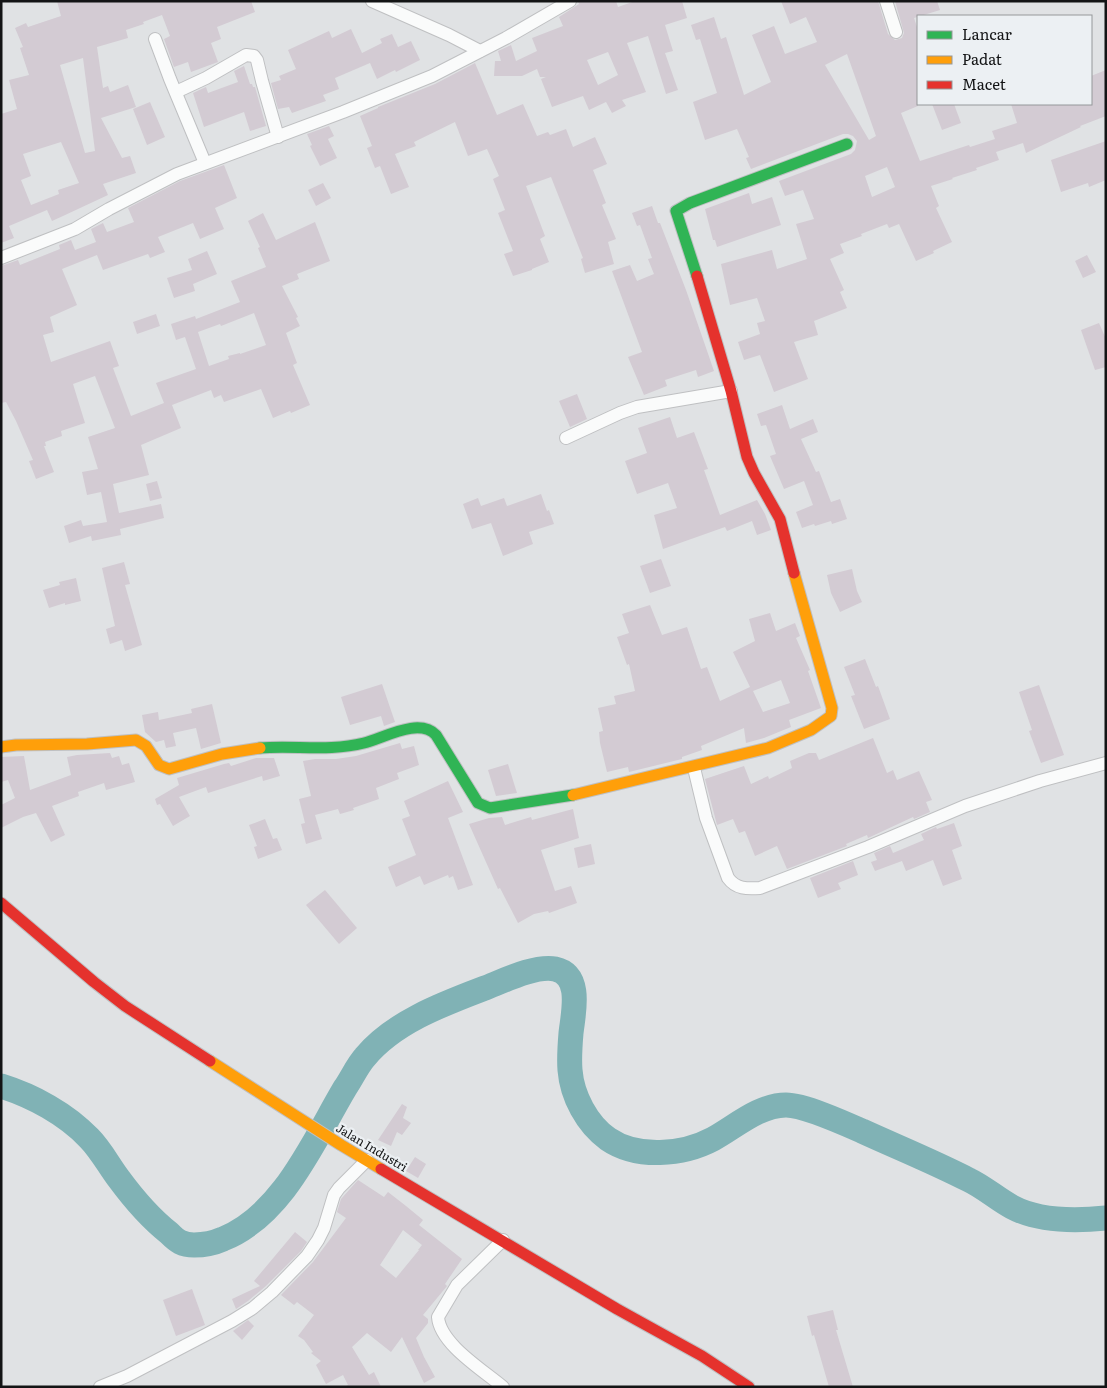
<svg xmlns="http://www.w3.org/2000/svg" width="1107" height="1388" font-family="Literata,serif">
<rect width="100%" height="100%" fill="#e0e2e4"/>
<g fill="none" stroke-linecap="round" stroke-linejoin="round">
<path stroke="#80b2b5" stroke-width="25" d="M1 1086C33 1096 66 1114 89 1138 101 1150 109 1166 119 1179 133 1198 150 1218 169 1233 172 1236 176 1240 180 1242 184 1244 190 1245 194 1245 204 1245 214 1243 223 1239 283 1215 314 1140 345 1088 352 1078 357 1066 365 1057 394 1022 443 1004 485 988 503 981 536 965 555 969 583 975 573 1014 571 1033 570 1045 569 1058 570 1070 572 1096 587 1124 608 1139 637 1159 683 1155 713 1139 735 1127 759 1105 786 1105 804 1105 844 1123 862 1131 897 1147 934 1162 969 1180 984 1187 997 1199 1012 1207 1038 1221 1077 1221 1106 1218"/>
</g>
<g fill="#d3cbd3" fill-rule="evenodd">
<path d="M57 1H251L255 12 217 27 221 39 211 43 218 62 191 72 188 62 174 67 164 39 170 36 162 15 143 22 144 24 126 30 128 38 97 47 103 88 108 86 110 92 128 85 136 107 101 118 122 158 130 156 136 173 103 184 108 195 63 216 52 221 47 210 9 226 14 238 1 243V114L17 109 9 80 29 75 20 48 23 47 15 28 26 23 28 27 61 16ZM83 58 95 151 85 153 60 65ZM61 142 79 183 58 190 59 194 31 205 21 180 31 176 23 154Z"/>
<path d="M578 1H616L618 7 635 1H682L687 18 665 25 673 51 665 53 678 90 666 94 648 36 627 43 646 92 622 100 626 106 612 113 606 102 589 110 583 96 552 107 541 79 546 77H540L537 69 522 76H494L495 61H501L498 51 511 45 516 61 537 51 532 38 563 26 559 17 579 4ZM608 52 618 75 598 85 587 60Z"/>
<path d="M781 1H878L888 34 895 40 902 38 904 33 895 1H937L940 10 914 18 918 30V106L901 113 920 161 969 145 970 147 995 139 992 131 1017 123 1011 104H1091V76L1106 70V116L1080 126 1081 127 1026 153 1023 143 996 152 999 160 976 168 977 170 952 178 953 179 931 186 939 206 936 208 952 242 933 251 934 253 916 261 899 224 889 228 887 224 861 234 862 236 840 244 844 253 830 259 844 290 840 292 847 308 814 321 818 335 794 342 808 379 774 392 760 355 744 360 738 342 760 334 757 323 765 321 757 298 730 305 721 264 772 250 777 269 807 259 796 224 814 219 803 190 785 196 779 181 851 154 855 150 857 141 853 136 848 134H843L751 169 746 158 749 157 737 129 705 140 693 102 717 93 700 39 696 40 691 25 714 17 721 39 726 37 744 95 771 82 752 35 774 26 785 54 817 42 806 17 790 24ZM847 54 876 136 869 140 825 65ZM887 167 895 187 872 197 865 176Z"/>
<path d="M351 29 362 53 382 43 380 39 392 34 398 47 411 41 420 60 396 72 395 70 377 79 370 63 335 78 339 89 323 95 326 101 292 113 289 107 278 109 271 83 281 80 279 76 296 69 288 50 329 31 332 38Z"/>
<path d="M475 63 497 115 523 104 537 136 548 132 550 135 566 129 573 147 595 137 607 164 593 170 606 203 602 205 616 239 608 242 614 264 585 273 581 259 583 258 551 177 526 186 545 236 540 239 549 262 532 269V270L513 276 504 254 513 251 498 213 505 210 493 179 499 176 487 149 468 156 455 122 414 142 416 146 395 154 409 187 391 194 380 166 375 168 367 148 372 146 360 116 378 108V107L435 84Z"/>
<path d="M244 66 250 84H252L253 87H255L266 126 250 131 244 112 204 127 193 93 206 87 208 93 238 82 234 71Z"/>
<path d="M150 102 165 137 147 145 133 109Z"/>
<path d="M932 104H954L961 123 942 130Z"/>
<path d="M329 126 334 136 328 139 337 158 320 166 310 146 312 145 307 134Z"/>
<path d="M1106 141V180L1089 187 1088 183 1061 192 1051 160Z"/>
<path d="M224 165 237 198 215 208 224 229 200 239 193 223 158 237 165 252 150 258 148 254 103 270 97 255 62 269 77 305 50 317 54 332 43 335 51 362 110 341 119 366 113 368 131 416 164 403 156 383 196 369 185 337 176 340 171 324 195 316 196 319 240 302 231 281 266 267 258 248 260 247 248 221 263 213 276 240 315 222 330 261 297 274 299 279 282 286 298 317 296 318 300 326 286 333 297 363 293 365 310 405 291 413 290 411 273 418 261 389 224 402 221 395 214 398 211 390 172 405 181 428 141 445 149 475 113 484 119 513 161 504 164 518 120 529 121 535 92 541 91 536 69 543 64 526 81 520 83 526 107 522 101 492 87 495 82 472 98 469 88 437 115 428 95 376 73 384 85 423 61 431 62 436 45 442 46 446H44L54 472 36 479 29 461 33 460 16 421 6 402 1 403V266L18 260 20 265 60 249 59 245 71 240 75 250 96 242 91 229 103 223 107 232 134 222 128 208 180 181ZM254 313 266 345 240 354V353L228 356 229 359 209 366 198 332 220 324 221 326Z"/>
<path d="M323 183 331 198 316 206 308 190Z"/>
<path d="M749 193 752 204 772 197 781 225 717 247 715 240H713L705 209Z"/>
<path d="M652 206 658 223H660L686 290 714 371 698 377 696 370 665 380 667 386 644 395 628 357 642 352 612 271 630 265 637 281 654 274 648 259 652 258 640 225 637 226 632 213Z"/>
<path d="M207 251 217 274 193 284 195 291 174 298 167 278 192 270 188 259Z"/>
<path d="M1087 255 1096 272 1083 278 1075 261Z"/>
<path d="M156 314 160 326 137 334 133 322Z"/>
<path d="M1099 323 1106 339V367L1095 370 1081 330Z"/>
<path d="M577 394 587 419 570 427 559 401Z"/>
<path d="M782 405 790 429 813 419 818 432 801 439 816 472 819 471 831 502 840 499 847 519 832 524 831 521 815 526 814 524 802 528 796 512 813 505 804 481 784 489 770 456 776 454 766 425 761 426 757 414Z"/>
<path d="M670 417 677 438 694 432 708 469 704 470 720 515 757 500 765 514 771 530 757 535 752 521 727 531 725 527 663 549 654 515 677 508 668 483 637 494 625 461 647 453 638 428Z"/>
<path d="M157 481 162 498 150 501 146 484Z"/>
<path d="M541 494 547 511 549 510 554 524 529 532 533 544 503 556 491 523 472 529 463 504 478 498 481 506 504 498 507 506Z"/>
<path d="M661 559 671 586 650 593 640 566Z"/>
<path d="M124 562 130 584 125 585 142 645 125 651 122 640 110 644 106 629 115 626 102 568Z"/>
<path d="M852 569 857 591 862 602 840 612 831 593 827 575Z"/>
<path d="M76 578 81 601 65 605V603L49 608 43 590 60 585 59 582Z"/>
<path d="M650 605 662 635 687 627 701 669 707 667 720 701 750 687 733 652 755 641 749 619 770 613 776 631 795 623 800 636 796 638 810 670 808 671 821 708 789 720 791 727 764 738 746 743 744 728 701 746 702 750 682 757V759L629 772 628 767 607 772 600 743 599 732 603 731 598 708 616 704 614 696 635 691 629 664 627 665 617 637 629 633 622 614ZM781 680 790 703 763 712 753 691Z"/>
<path d="M865 659 876 687 878 686 890 719 864 729 851 696 855 695 844 667Z"/>
<path d="M382 684 395 722 384 726 381 716 350 725 341 697Z"/>
<path d="M1039 685 1064 755 1041 763 1029 731 1032 730 1019 692Z"/>
<path d="M212 704 221 743 201 749 196 728 173 733 176 746 166 748 164 740 156 742 145 732 142 715 158 712 159 720 192 713 191 709Z"/>
<path d="M873 738 887 773 893 770 897 780 919 771 932 800 926 802 930 812 914 819 913 817 868 838 867 835 846 844 847 846 787 869 777 846 755 856 745 831 739 833 733 819 717 825 705 779 744 766 751 784 768 776 769 779 792 768 790 761 809 753H816L819 760Z"/>
<path d="M400 743 402 749 414 746 419 765 397 773 399 779 376 788 379 799 353 808 354 810 340 814 338 809 315 815 322 839 306 844 301 824 305 823 299 799 311 796 303 761 315 759H336L356 756Z"/>
<path d="M110 753 112 758 119 756 122 765 129 763 135 782 106 790 104 783 78 792 79 796 52 806 65 835 51 842 36 813 23 817 1 828V805L15 798 8 780 1 782V757L24 756 30 790 71 775 67 757 77 755Z"/>
<path d="M256 758H274L280 776 263 781 262 776 208 793 206 787 179 797 190 816 173 826 160 804 157 805 155 799 179 785 177 778 224 764 229 763 231 766Z"/>
<path d="M508 764 517 793 496 796 488 770Z"/>
<path d="M448 781 463 812 448 818 473 885 458 890 453 876 449 878 448 875 424 885 420 876 396 887 388 867 416 855 402 819 410 816 404 801Z"/>
<path d="M573 809 579 838 541 850 555 891 571 886 577 903 549 913 548 911 534 914 518 923 500 888 498 889 469 824 489 818 502 817 505 825 531 817 532 820Z"/>
<path d="M265 819 273 839 277 838 282 850 258 859 254 847 257 846 249 825Z"/>
<path d="M954 823 962 846 952 850 962 879 943 886 933 860 906 871 902 861 875 871 871 862 877 860 874 853 890 846 893 853 924 840 921 834 936 827 937 829Z"/>
<path d="M591 844 595 864 578 868 574 848Z"/>
<path d="M853 861 858 875 838 883 841 889 818 898 810 878Z"/>
<path d="M325 890 357 928 339 944 306 905Z"/>
<path d="M402 1104 407 1107 403 1118 411 1123 402 1135 397 1132 391 1146 378 1140Z"/>
<path d="M415 1157 426 1164 418 1178 406 1171Z"/>
<path d="M358 1180 384 1197 388 1192 406 1206 423 1220 419 1225 462 1259 445 1284 447 1286 423 1315 428 1319V1323L416 1338 424 1357 435 1377 424 1383 402 1337 391 1352 367 1333 352 1347 369 1375 374 1372 381 1387H345L348 1385 343 1375 326 1384 316 1365 321 1361 311 1353 313 1352 304 1340 298 1336 314 1315 297 1302 294 1305 281 1295 313 1262 346 1218 337 1212 341 1199ZM403 1230 422 1245 418 1250H419L396 1278 380 1265Z"/>
<path d="M295 1232 307 1242 301 1251 266 1286 248 1301 236 1309 232 1299 260 1286 254 1281Z"/>
<path d="M192 1289 205 1325 176 1336 163 1300Z"/>
<path d="M833 1310 838 1330H836L853 1387H829L814 1335 812 1336 807 1316Z"/>
<path d="M248 1320 254 1326 242 1340 233 1331Z"/>
</g>
<g fill="none" stroke-linecap="round" stroke-linejoin="round">
<defs>
<g id="street">
<path d="M372 1 449 35 480 51"/>
<path d="M886 1 896 32"/>
<path d="M155 39 170 79 205 163"/>
<path d="M176 92 206 78 246 55 254 56 257 60 262 81 278 137"/>
<path d="M1 258 75 229 109 209 177 174 343 112 432 76 506 38 570 1"/>
<path d="M566 438 620 413 637 407 731 391"/>
<path d="M694 768 706 818 728 878C736 889 747 889 760 888L868 847 965 806 1040 781 1106 763"/>
<path d="M503 1240 457 1285 438 1317C440 1344 483 1370 503 1387"/>
<path d="M100 1387 127 1376 232 1321 253 1308 272 1292 307 1256 318 1240 324 1228 334 1195 339 1188 367 1160"/>
</g>
<g id="fast">
<path d="M697 276 676 211 690 203 847 144"/>
<path d="M260 748C294 745 329 752 364 743 384 738 419 717 436 735L478 803 490 808 573 795"/>
</g>
<g id="slow">
<path d="M1 747 16 745 87 744 136 740 146 746 159 765 169 769 222 754 260 748"/>
<path d="M573 795 768 748 811 730 831 716 832 708 794 573"/>
<path d="M210 1061 341 1145 381 1169"/>
</g>
<g id="jam">
<path d="M697 276 731 391 747 457 754 473 780 519 794 573"/>
<path d="M1 903 94 982 125 1006 210 1061"/>
<path d="M381 1169 617 1309 702 1356 749 1387"/>
</g>
</defs>
<use href="#street" stroke="#bfc0c2" stroke-width="14"/>
<use href="#fast" stroke="#bfc0c2" stroke-width="13"/>
<use href="#slow" stroke="#bfc0c2" stroke-width="13"/>
<use href="#jam" stroke="#bfc0c2" stroke-width="13"/>
<use href="#street" stroke="#fafbfb" stroke-width="12"/>
<use href="#fast" stroke="#30b455" stroke-width="11"/>
<use href="#slow" stroke="#ff9f0a" stroke-width="11"/>
<use href="#jam" stroke="#e5322d" stroke-width="11"/>
</g>
<g text-anchor="middle" dominant-baseline="central" stroke-width="4.5" stroke-linejoin="round" paint-order="stroke">
<g font-size="12" fill="#131415" stroke="#ecf0f3">
<text transform="translate(372 1147) rotate(31)">Jalan Industri</text>
</g>
</g>
<rect width="1107" height="1388" fill="none" stroke="#131415" stroke-width="5"/>
<rect x="917" y="15" width="175" height="90" fill="#ecf0f3" stroke="#95989a"/>
<rect x="927" y="31" width="25" height="8" fill="#30b455" stroke="#95989a"/>
<text x="962" y="40" font-size="15" fill="#131415">Lancar</text>
<rect x="927" y="56" width="25" height="8" fill="#ff9f0a" stroke="#95989a"/>
<text x="962" y="65" font-size="15" fill="#131415">Padat</text>
<rect x="927" y="81" width="25" height="8" fill="#e5322d" stroke="#95989a"/>
<text x="962" y="90" font-size="15" fill="#131415">Macet</text>
</svg>
